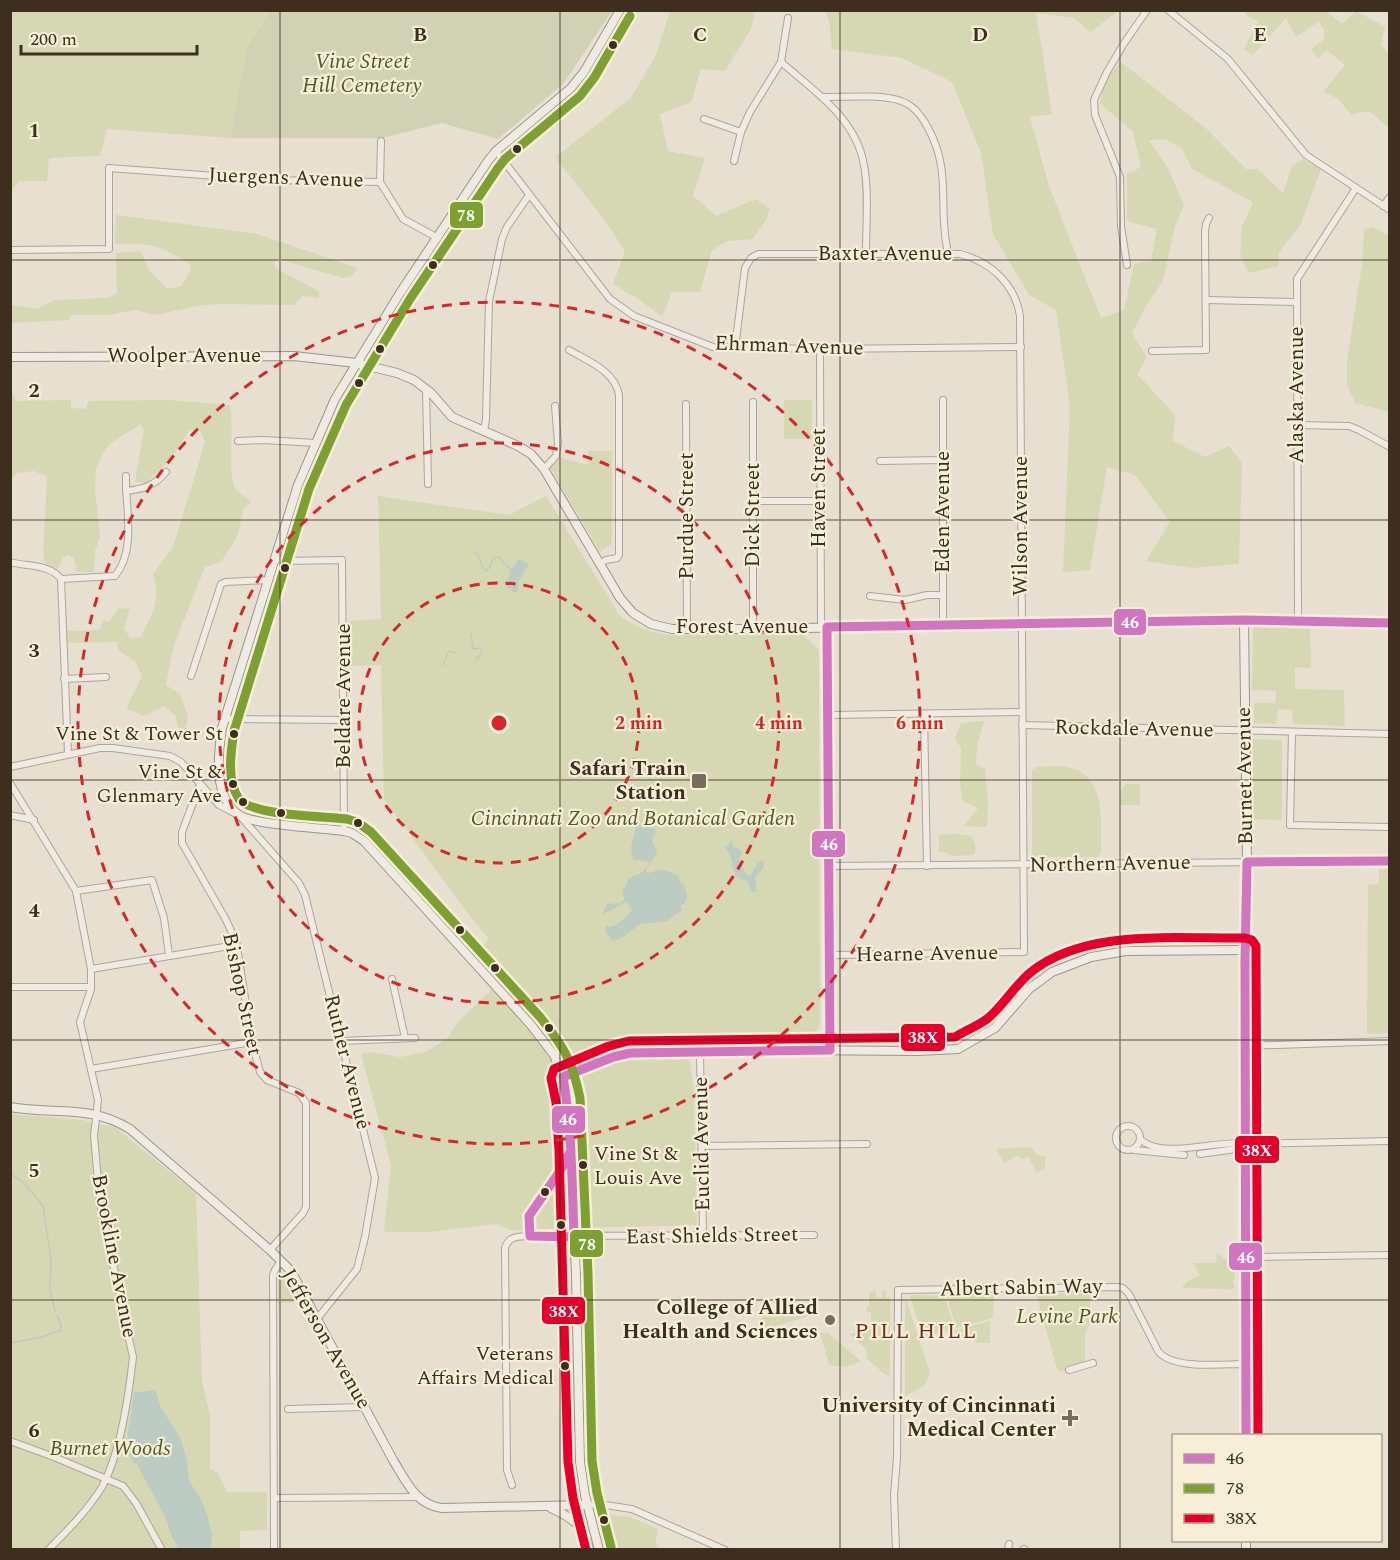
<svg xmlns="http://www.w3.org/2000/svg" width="1400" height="1560" font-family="Spectral,serif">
<rect width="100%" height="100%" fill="#e7e0d1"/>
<g fill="#d6d7b3">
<path d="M11 11H270L247 47 230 138 107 129 100 156 49 158 47 181H20L11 190Z"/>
<path d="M670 11H755L751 29 725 71 701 69 691 102 660 114 668 151 705 158 693 196 716 216 756 199 770 209 766 220 753 239 728 241 712 250 700 292H672L662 317 640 300 613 284 625 251 603 218 555 157 631 98 656 55Z"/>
<path d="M825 11H1119L1090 32 1074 18 1036 13 1052 114 1030 117 1049 186 1101 318 1124 310 1134 264 1151 261 1157 229 1127 221V174L1141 167 1133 132 1100 103 1106 79 1121 62 1208 130 1246 169H1258L1283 193 1292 166 1303 159 1321 169 1301 224 1279 252 1278 266 1249 273 1240 256 1242 227 1253 202 1192 169 1182 149 1165 139 1149 140 1169 170 1184 205 1175 226 1163 281 1147 304 1132 333 1147 357 1137 374 1175 415 1173 441 1205 457 1229 446 1242 463 1239 564 1192 568 1146 561 1170 522 1135 475 1107 467 1090 570 1063 572 1070 406 1056 310 1029 295 993 234 981 153 952 82 902 58 832 49 829 20Z"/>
<path d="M1244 11H1326L1342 24 1356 11 1385 27 1381 45 1389 55V128L1369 111 1351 114 1337 98 1323 92 1345 65 1327 50 1318 58 1311 49 1324 39V29L1318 22 1296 37 1286 18 1253 55 1244 49 1258 21 1247 16Z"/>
<path d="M116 215 257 234 358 268 352 276 343 278 279 259 275 261 274 266 277 269 319 291V298L303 296 294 305 221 304 203 305 154 315 135 310 109 315H70L69 320 11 323V305L37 309 54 300 108 298 117 293 116 253 141 251 149 270 167 289 181 286 190 272 191 265C160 245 152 243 115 244Z"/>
<path d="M1373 227 1389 236V412L1355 403 1347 384V360L1362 265 1364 229Z"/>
<path d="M10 388 16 401 71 400V408L86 409 88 401 168 400 229 405C236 426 226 474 236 490 240 494 247 498 251 502L244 508 237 537 221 562 205 567 174 645 166 685 180 694 188 717 184 733 177 726 176 716 164 706 144 716 126 708 142 677 136 662 118 650 117 642 67 643 66 631 100 630 103 621H109L119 608 130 609 124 628 130 638 141 637C153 611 161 603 153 574L173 547 205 442 200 430 189 431 171 459 146 483 135 482 144 430 141 424 108 445 96 468 95 491 100 537 95 551 94 572H77L74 559 68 555 63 558 58 569 45 564 43 554 47 477 34 471 16 473 11 480Z"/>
<rect x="784" y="400" width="28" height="39"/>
<path d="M588 451H612V543L600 552 549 466 557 457 588 465Z"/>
<path d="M378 496 509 515 546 496 616 609 617 613C632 626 652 634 673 635L801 633 819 650 820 1024 815 1034 800 1042 707 1043 704 1039 688 1040V1059L690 1060 694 1098 697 1225 510 1230 496 1224 430 1232H384L391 1165 361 1054 369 1052 400 1057 426 1052 448 1038 457 1023 489 992 496 975 475 953 489 939 466 911 384 799 381 665 350 666V621L381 619Z"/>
<path d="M1253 627 1310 629 1311 668 1295 667V689L1344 690 1345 726 1293 724 1292 710 1278 709 1276 724 1254 723V703H1275L1276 691 1252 690Z"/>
<path d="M984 721 977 746 976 764 985 769 988 804 987 827 964 826 978 808 963 801 960 784 961 748 955 739 961 723Z"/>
<path d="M1253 739 1282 740V820L1253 819Z"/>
<path d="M1037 767C1046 767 1056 765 1065 767 1107 772 1101 822 1101 852L1098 857H1032V770Z"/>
<path d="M1126 784H1140V805H1120V792Z"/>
<path d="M957 834 972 836 976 848 974 855 955 856 939 851V835Z"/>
<path d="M1379 869H1389V1033L1367 1034 1368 885 1379 884Z"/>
<path d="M10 1114 84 1120 95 1124 115 1127 196 1193 202 1381 210 1415V1469L218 1473 227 1492H267V1530L240 1531V1549H11Z"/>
<path d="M1030 1147 1036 1154 1045 1157V1168L1037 1173 1028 1156 1021 1159 1018 1155 1004 1163 996 1149Z"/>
<path d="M1217 1252 1224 1259 1233 1260 1235 1275 1233 1282 1235 1288 1228 1290 1226 1289 1182 1288 1187 1282 1200 1275 1193 1263H1216Z"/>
<path d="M282 1273 285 1275 300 1302 278 1303V1276Z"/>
<path d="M876 1291V1297H882V1291H887L885 1297 890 1298V1375H886L867 1359 866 1349 849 1334 871 1329V1312H867V1306H869V1292Z"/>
<path d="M1090 1293V1323L1085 1335V1361L1082 1365 1060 1372 1057 1369 1036 1294Z"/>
<path d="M910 1295 945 1296 954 1329 922 1337Z"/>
<path d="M994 1295 993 1318 956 1328 947 1296Z"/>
<path d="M905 1296 930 1373 924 1386 905 1396Z"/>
<path d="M785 1309 800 1311V1312L809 1310 810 1316 761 1330 762 1310Z"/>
<path d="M990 1321V1343H975V1338H969L967 1335 957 1338 955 1331Z"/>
<path d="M820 1333H828L861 1361 846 1367 829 1365Z"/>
<path d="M605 1514 630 1517 658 1529 656 1538 657 1549H609L601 1520Z"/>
</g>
<path fill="#d1d1b3" d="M270 11H612L564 83 498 139 442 123 382 138H230L247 47Z"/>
<g fill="#bcccc2">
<path d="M519 559 529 564 518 582V591L515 593 506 587 511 570Z"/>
<path d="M645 823 655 829 656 833 652 840 657 853 646 869V872L650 873C660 867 669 871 678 876L681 883H683L687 894 686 901 681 906 682 910 667 921 640 924 623 937 612 941 605 931 606 926C617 929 625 917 632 910L626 902 602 915 607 904 621 903 624 899 622 889 625 888 628 879 643 872 650 862 633 859 631 847 636 826Z"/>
<path d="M732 840 733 847 738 848 743 853 738 858 745 873 750 876 757 864 763 860 764 867 755 878 757 891 751 892 748 882C745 880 742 880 739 878 729 872 735 853 724 847L727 846Z"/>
<path d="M153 1390 156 1392 160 1406 181 1439 187 1461 189 1481 201 1499 208 1518 212 1535 211 1549H179L172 1537 165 1516 136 1463 134 1465 126 1447 134 1393Z"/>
</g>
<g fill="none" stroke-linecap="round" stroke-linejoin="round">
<g stroke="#bcccc2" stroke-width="1.5">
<path d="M475 553 478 554 482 567 486 571 491 566 493 558 499 557 511 570"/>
<path d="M471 634 473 649 481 648 482 653 476 659"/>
<path d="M443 665 449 651 456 653"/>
<path d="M10 1173 26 1185 43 1206 51 1260 50 1290 55 1311"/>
<path d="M10 1343 42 1337 61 1330V1325L57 1315"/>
</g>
<defs>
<g id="street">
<path d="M1168 10 1228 59 1306 155 1390 210"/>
<path d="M781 62C814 91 856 118 864 165 869 193 866 224 866 253"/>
<path d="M822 97C843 97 882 94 901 101 913 105 921 115 927 126 953 172 937 206 948 253"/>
<path d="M704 119 741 132"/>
<path d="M496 151 610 299 634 316 713 347 820 349 1021 347"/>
<path d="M734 161 741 132 750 112 781 62 788 18"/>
<path d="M380 182 381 141"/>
<path d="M1383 206 1390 197"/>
<path d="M10 250 109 249V168L271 180 380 182 403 219 438 238"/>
<path d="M1127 265 1121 226 1120 177 1095 115 1094 100 1107 72 1123 45 1147 10"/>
<path d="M1206 300 1297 302"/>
<path d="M735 348 745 268 751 258 758 254H960C991 262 1015 284 1020 316L1024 952 836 955 830 953"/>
<path d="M820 349 821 627"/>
<path d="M569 350C588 361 615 371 619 395V555L617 558 606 560 599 564"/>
<path d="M1152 351 1206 350 1205 232 1206 224 1209 218"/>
<path d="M426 390 428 484"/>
<path d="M753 402V629"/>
<path d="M686 404 687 629"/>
<path d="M1297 425 1349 426 1359 430 1390 447"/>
<path d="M484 431 486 419 489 301 502 239 507 227 529 195"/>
<path d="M238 441 263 440 316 443"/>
<path d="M880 461 943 460"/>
<path d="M544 469 556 456 558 443 555 406"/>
<path d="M126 491C144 489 154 486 166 472"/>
<path d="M753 501H819"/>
<path d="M276 558 283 561 342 560 344 831"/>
<path d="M10 562C28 567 50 564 61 579"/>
<path d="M61 579 68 754"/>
<path d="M61 579 115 576C137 549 125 508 126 476"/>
<path d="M870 596 905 600 927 595H943"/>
<path d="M1298 620 1297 279 1356 188"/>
<path d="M943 625V400"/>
<path d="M827 627 829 715 830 1050"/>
<path d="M191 676 221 584 226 582 269 580"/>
<path d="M64 679 106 677"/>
<path d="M924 714 927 866"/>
<path d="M829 715 1022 712"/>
<path d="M225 719 344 720"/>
<path d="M1022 725 1390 734"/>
<path d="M1292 732 1290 825 1390 827"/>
<path d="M10 767 100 748H113L170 756 181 762 219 805 240 816 299 883 305 895 375 1178 365 1237 357 1269 317 1319"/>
<path d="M10 783 76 891 91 969V989L80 1022 98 1100 94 1136 100 1203 133 1357C129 1394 120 1454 102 1487 88 1510 67 1531 48 1550"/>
<path d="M200 784 182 832V843L225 918 236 941 252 1042 260 1072 267 1080 299 1093 306 1103V1207L303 1213 270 1250"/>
<path d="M10 815 34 820"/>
<path d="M830 866 1390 861"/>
<path d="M76 891 152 880 164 918 169 955"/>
<path d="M91 969 236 945"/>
<path d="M392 979 405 1038"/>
<path d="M10 987H91"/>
<path d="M342 1041 415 1038"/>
<path d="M1245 1046 1390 1041"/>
<path d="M700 1051 703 1236"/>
<path d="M91 1069 252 1042"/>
<circle cx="1128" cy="1138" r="12"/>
<path d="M1141 1140C1165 1160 1217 1139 1245 1144L1390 1141"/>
<path d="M703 1146 867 1144"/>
<path d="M1134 1150 1184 1155"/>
<path d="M1200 1154 1236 1149 1245 1144"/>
<path d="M1246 1257 1390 1255"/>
<path d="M1069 1370 1093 1363"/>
<path d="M288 1409 364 1407"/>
<path d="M10 1441 54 1457 123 1486 136 1503 162 1550"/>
<path d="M512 1485 507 1470 505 1248C509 1235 519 1237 530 1236L814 1235"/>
<path d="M275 1498 418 1497"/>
<path d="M587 1505 598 1504 632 1509 725 1550"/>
<path d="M1024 1549V1550"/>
<path d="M274 1550 273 1275 275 1270 281 1261"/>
<path d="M896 1550 894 1495 897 1458 898 1290 1117 1287 1123 1288 1129 1294 1158 1351C1172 1370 1223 1364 1245 1364"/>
<path d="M1008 1550 1009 1544"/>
</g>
<g id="secondary">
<path d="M10 357 294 356 356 363 397 373 414 380 431 393 452 417 518 446 531 454 544 469 620 598 633 613 651 624 672 629H753L1244 620 1390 623"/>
<path d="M1244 620 1247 862 1245 960 1246 1436"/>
<path d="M563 1077 613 1057 630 1053 786 1050 918 1051 958 1049 995 1028 1029 989 1052 972 1091 957 1126 951 1245 950"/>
<path d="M10 1107C54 1115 90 1104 130 1129L270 1250 291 1271 393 1460C406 1481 416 1505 442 1508L587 1505"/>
<path d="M551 1508C575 1519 581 1524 589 1550"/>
<path d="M1246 1540V1550"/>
<path d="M599 1550 585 1495 580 1462 576 1274 568 1100 563 1077 554 1055 531 1025 364 841 352 833 344 831C323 828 253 825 239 815 213 797 218 755 222 728L298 485 335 399 400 293 488 161 496 151 571 88 584 72 620 10"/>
</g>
</defs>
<use href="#street" stroke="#ada599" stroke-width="8"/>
<use href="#secondary" stroke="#9c958a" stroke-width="10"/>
<use href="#street" stroke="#efebe3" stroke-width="6"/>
<use href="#secondary" stroke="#efebe3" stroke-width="8"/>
<defs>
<g id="bus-1">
<path d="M571 1150 562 1168 529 1216 530 1236 574 1237C572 1183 572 1130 563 1077L613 1057 630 1053 830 1050 827 627 1244 620 1390 623"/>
<path d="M1246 1436 1245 960 1247 862 1390 861"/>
</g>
<path id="bus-2" d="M611 1547 597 1493 592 1461 588 1274 580 1098C572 1060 564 1047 540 1017L371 832 357 822 347 819C324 816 253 816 239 799 226 780 231 751 234 731L309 489 346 405 410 299 498 168 505 159 580 96 594 78 630 16"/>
<path id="bus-3" d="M586 1550 573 1498 568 1462 559 1151 556 1102 551 1078 554 1069 609 1046 629 1041 955 1037C965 1031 977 1026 987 1019 1003 1006 1014 986 1031 972 1085 928 1178 939 1245 938L1252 940 1256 946 1258 1436"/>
</defs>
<use href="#bus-1" stroke="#f7eed8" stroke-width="14"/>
<use href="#bus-2" stroke="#f7eed8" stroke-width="14"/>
<use href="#bus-3" stroke="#f7eed8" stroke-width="14"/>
<use href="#bus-1" stroke="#d275c1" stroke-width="9"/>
<use href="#bus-2" stroke="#7da032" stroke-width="9"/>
<use href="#bus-3" stroke="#e4002b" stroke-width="9"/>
</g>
<path fill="none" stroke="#3d2e20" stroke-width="1.5" stroke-opacity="0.55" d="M280 10V1550M560 10V1550M840 10V1550M1120 10V1550M10 260H1390M10 520H1390M10 780H1390M10 1040H1390M10 1300H1390"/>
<g fill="none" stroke="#d62828" stroke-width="3" stroke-dasharray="10 8">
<circle cx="499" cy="723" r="140"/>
<circle cx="499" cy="723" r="280"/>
<circle cx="499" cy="723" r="421"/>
</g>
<g fill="#3d2e20" stroke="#f7eed8" stroke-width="2">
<circle cx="613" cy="45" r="5"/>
<circle cx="517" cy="149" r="5"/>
<circle cx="433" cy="265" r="5"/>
<circle cx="380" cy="349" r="5"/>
<circle cx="359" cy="383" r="5"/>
<circle cx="285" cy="568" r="5"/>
<circle cx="234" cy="734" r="5"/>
<circle cx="233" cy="784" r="5"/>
<circle cx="243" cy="802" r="5"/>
<circle cx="281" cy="813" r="5"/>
<circle cx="358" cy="823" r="5"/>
<circle cx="460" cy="930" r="5"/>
<circle cx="495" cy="968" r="5"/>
<circle cx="549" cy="1028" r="5"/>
<circle cx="583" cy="1165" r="5"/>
<circle cx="545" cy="1192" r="5"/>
<circle cx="561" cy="1225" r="5"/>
<circle cx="565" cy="1366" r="5"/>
<circle cx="604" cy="1520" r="5"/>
</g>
<g fill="#786c5e" stroke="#f7eed8" stroke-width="2">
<rect x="691" y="773" width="16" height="16" rx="3"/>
<circle cx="830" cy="1320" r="6"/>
<path d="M1067 1409h6v6h6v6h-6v6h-6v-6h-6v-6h6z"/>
</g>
<g text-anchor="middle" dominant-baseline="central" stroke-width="4.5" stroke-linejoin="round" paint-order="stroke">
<g font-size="20" fill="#3d2e20" stroke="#f7eed8" text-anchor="end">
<text x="223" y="734">Vine St &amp; Tower St</text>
<text x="222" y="772">Vine St &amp;<tspan x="222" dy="24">Glenmary Ave</tspan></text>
<text x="594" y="1154" text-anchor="start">Vine St &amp;<tspan x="594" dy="24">Louis Ave</tspan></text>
<text x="554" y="1354">Veterans<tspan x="554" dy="24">Affairs Medical</tspan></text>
</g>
<g font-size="21" font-style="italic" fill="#4d5a26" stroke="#f7eed8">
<text x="362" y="62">Vine Street<tspan x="362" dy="24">Hill Cemetery</tspan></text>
<text x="633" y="819">Cincinnati Zoo and Botanical Garden</text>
<text x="1067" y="1317">Levine Park</text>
<text x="110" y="1449">Burnet Woods</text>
</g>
<g font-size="21" fill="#3d2e20" stroke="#f7eed8">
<text transform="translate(286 178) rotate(2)">Juergens Avenue</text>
<text x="885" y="254">Baxter Avenue</text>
<text transform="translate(789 346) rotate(2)">Ehrman Avenue</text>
<text x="184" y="356">Woolper Avenue</text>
<text transform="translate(1297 395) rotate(-90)">Alaska Avenue</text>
<text transform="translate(819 488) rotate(-90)">Haven Street</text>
<text transform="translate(943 512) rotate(-90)">Eden Avenue</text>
<text transform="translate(753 515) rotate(-90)">Dick Street</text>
<text transform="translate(687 516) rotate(-90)">Purdue Street</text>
<text transform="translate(1021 526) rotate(-90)">Wilson Avenue</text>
<text x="742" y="627">Forest Avenue</text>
<text transform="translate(344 696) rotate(-90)">Beldare Avenue</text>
<text transform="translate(1134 729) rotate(1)">Rockdale Avenue</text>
<text transform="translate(1245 776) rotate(-91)">Burnet Avenue</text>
<text transform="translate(1110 864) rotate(-1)">Northern Avenue</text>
<text transform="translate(927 954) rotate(-1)">Hearne Avenue</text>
<text transform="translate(242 994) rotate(78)">Bishop Street</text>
<text transform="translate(347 1062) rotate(76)">Ruther Avenue</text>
<text transform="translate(702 1144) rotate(-91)">Euclid Avenue</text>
<text transform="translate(712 1236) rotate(-1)">East Shields Street</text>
<text transform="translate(114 1256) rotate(79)">Brookline Avenue</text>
<text transform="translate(1021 1288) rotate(-1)">Albert Sabin Way</text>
<text transform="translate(326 1339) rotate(60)">Jefferson Avenue</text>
</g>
<g font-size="21" font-weight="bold" fill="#3d2e20" stroke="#f7eed8" text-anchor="end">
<text x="686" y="769">Safari Train<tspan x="686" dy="24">Station</tspan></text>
<text x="818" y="1308">College of Allied<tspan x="818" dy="24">Health and Sciences</tspan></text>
<text x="1056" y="1406">University of Cincinnati<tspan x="1056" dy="24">Medical Center</tspan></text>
</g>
<g font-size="22" letter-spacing="1.5" fill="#6b2e1e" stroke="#f7eed8">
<text x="916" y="1331">PILL HILL</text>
</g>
</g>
<g font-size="20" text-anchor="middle" font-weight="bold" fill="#3d2e20" stroke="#f7eed8" stroke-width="4.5" stroke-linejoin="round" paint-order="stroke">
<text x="420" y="41">B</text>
<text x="700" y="41">C</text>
<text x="980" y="41">D</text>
<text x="1260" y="41">E</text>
<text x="34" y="137">1</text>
<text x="34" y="397">2</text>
<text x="34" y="657">3</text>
<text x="34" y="917">4</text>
<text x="34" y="1177">5</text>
<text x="34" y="1437">6</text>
</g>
<circle cx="499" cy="723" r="9" fill="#d62828" stroke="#f7eed8" stroke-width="3"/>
<g font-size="18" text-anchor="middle" font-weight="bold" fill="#d62828" stroke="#f7eed8" stroke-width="4.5" stroke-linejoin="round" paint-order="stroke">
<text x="639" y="729">2 min</text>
<text x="779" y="729">4 min</text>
<text x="920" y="729">6 min</text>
</g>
<g stroke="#f7eed8" stroke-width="2">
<rect x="449" y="201" width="35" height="28" rx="6" fill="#7da032"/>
<rect x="1113" y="608" width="34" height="28" rx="6" fill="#d275c1"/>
<rect x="811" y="830" width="35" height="28" rx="6" fill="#d275c1"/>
<rect x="900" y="1023" width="46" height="29" rx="6" fill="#e4002b"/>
<rect x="551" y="1105" width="35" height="29" rx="6" fill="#d275c1"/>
<rect x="1234" y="1135" width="46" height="29" rx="6" fill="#e4002b"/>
<rect x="569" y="1229" width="35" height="29" rx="6" fill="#7da032"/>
<rect x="1228" y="1242" width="35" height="29" rx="6" fill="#d275c1"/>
<rect x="541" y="1296" width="45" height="29" rx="6" fill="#e4002b"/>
</g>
<g font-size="16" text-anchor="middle" font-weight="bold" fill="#fff">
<text x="466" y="221">78</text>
<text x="1130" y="628">46</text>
<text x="829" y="850">46</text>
<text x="923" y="1043">38X</text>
<text x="568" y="1125">46</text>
<text x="1257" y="1156">38X</text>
<text x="587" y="1250">78</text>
<text x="1246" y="1263">46</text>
<text x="564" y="1317">38X</text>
</g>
<rect width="1400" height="1560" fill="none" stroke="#3d2e20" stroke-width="24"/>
<rect x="1172" y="1434" width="210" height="108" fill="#f7eed8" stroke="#ada18e" stroke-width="1.5"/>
<rect x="1184" y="1454" width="30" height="9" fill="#d275c1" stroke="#ada18e" stroke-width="1.5"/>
<text x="1226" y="1464" font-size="18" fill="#3d2e20">46</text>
<rect x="1184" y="1484" width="30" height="9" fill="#7da032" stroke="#ada18e" stroke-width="1.5"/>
<text x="1226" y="1494" font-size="18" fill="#3d2e20">78</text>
<rect x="1184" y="1514" width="30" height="9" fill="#e4002b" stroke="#ada18e" stroke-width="1.5"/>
<text x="1226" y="1524" font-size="18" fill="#3d2e20">38X</text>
<path d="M21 45v9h176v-9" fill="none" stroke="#3d2e20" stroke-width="3"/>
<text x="30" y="45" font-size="18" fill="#3d2e20" stroke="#f7eed8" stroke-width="4.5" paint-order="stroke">200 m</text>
</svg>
